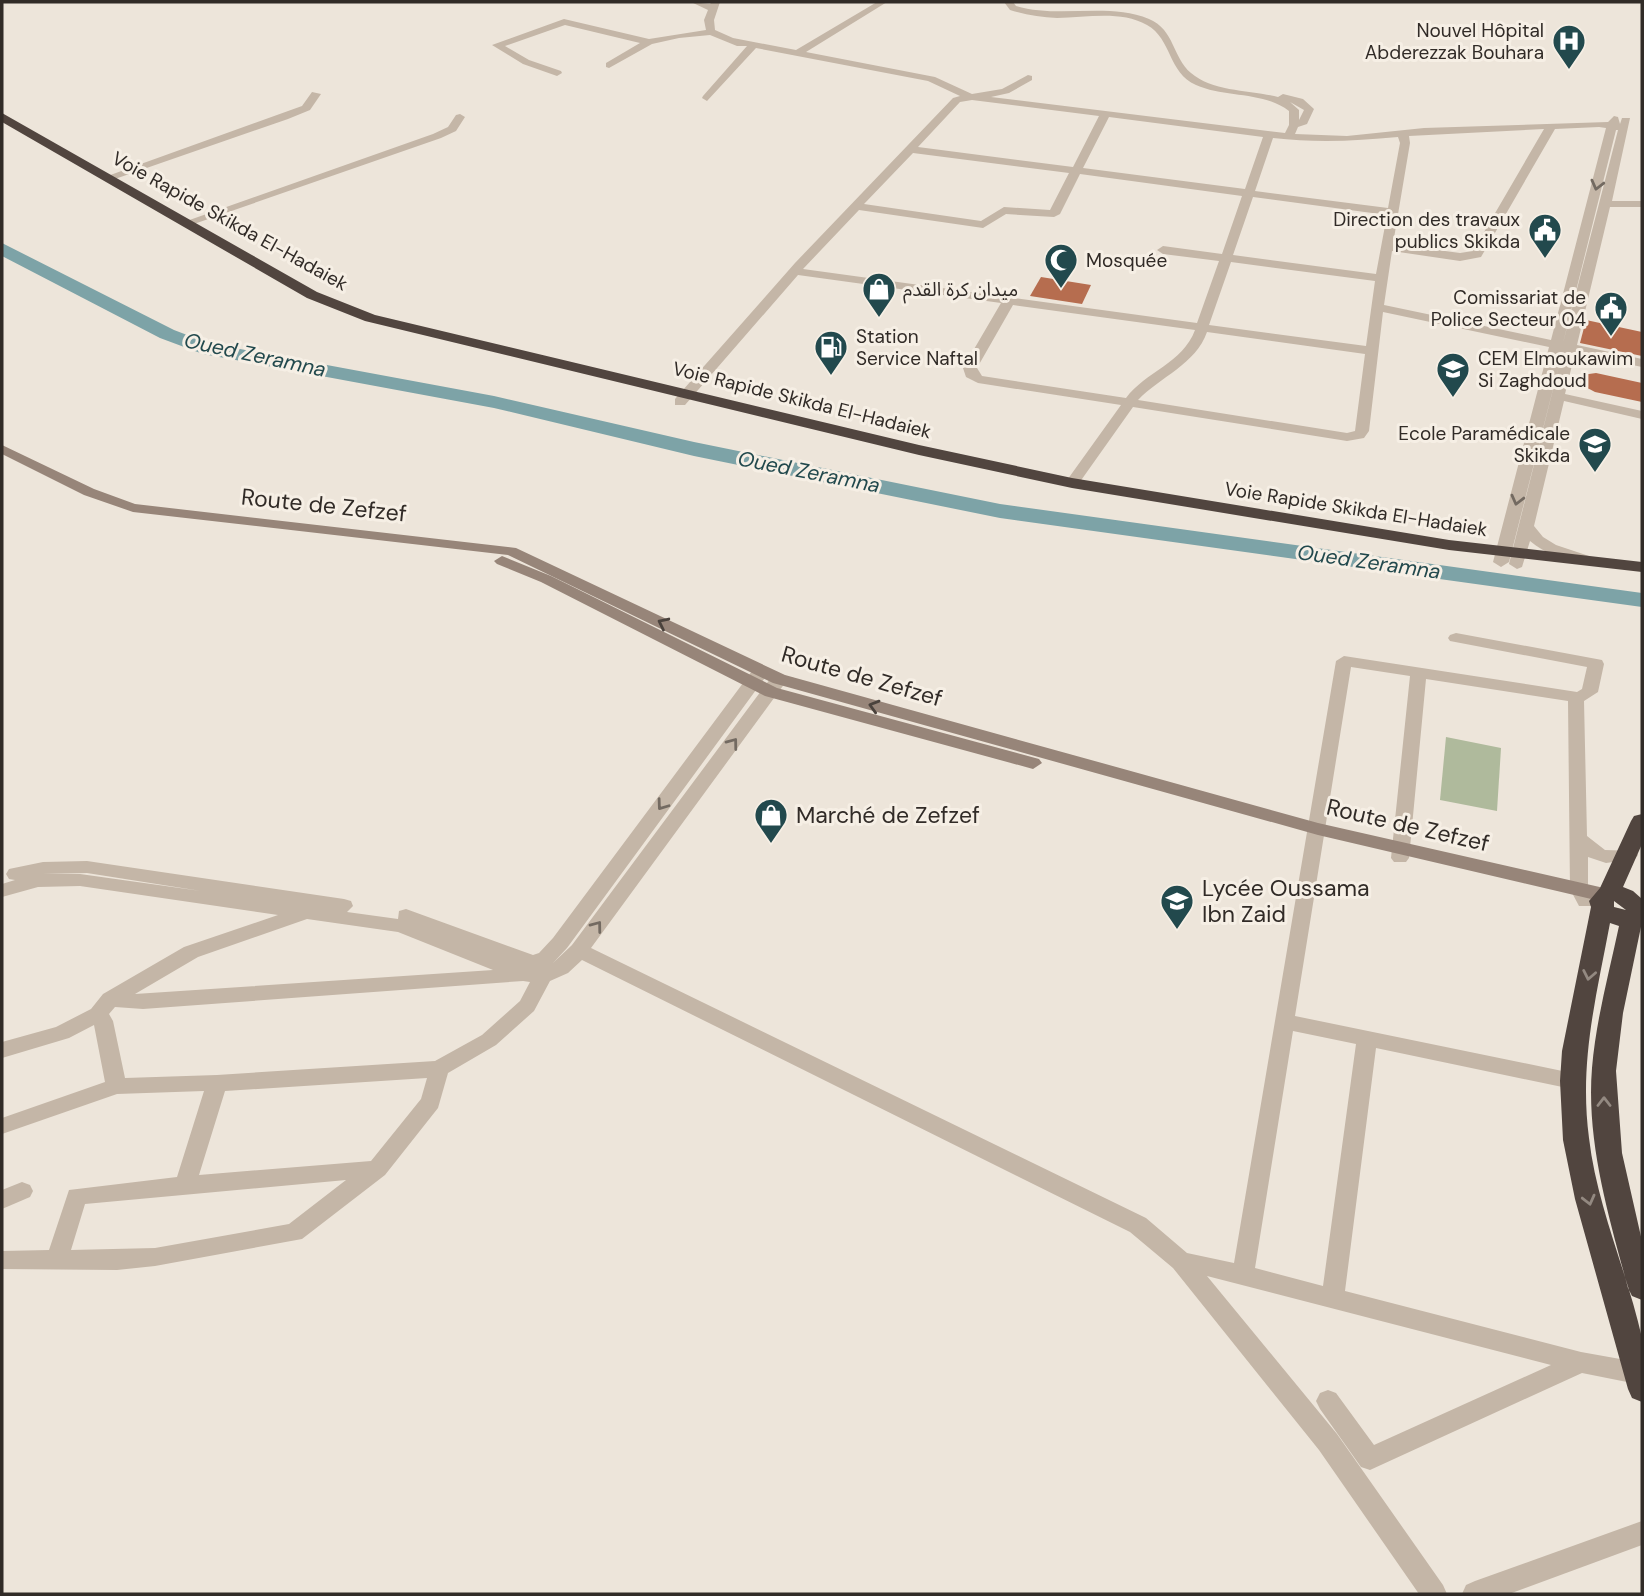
<svg xmlns="http://www.w3.org/2000/svg" width="1644" height="1596" font-family="'DM Sans','Noto Sans Arabic',sans-serif">
<rect width="100%" height="100%" fill="#ede5da"/>
<path fill="#afba9c" d="M1446 737 1501 748 1497 811 1440 800Z"/>
<g fill="none" stroke-linecap="round" stroke-linejoin="round">
<path fill="#7da3a7" fill-rule="evenodd" d="M2 243 174 330 208 343 494 396 694 442 1000 504 1642 593V607L1000 518 694 456 494 408 203 354 160 338 2 256Z"/>
</g>
<g fill="#b66d4f">
<path d="M1041 277 1091 285 1082 304 1030 296Z"/>
<path d="M1586 320 1642 332V356L1580 343Z"/>
<path d="M1596 373 1642 383V402L1595 392 1580 384 1582 375Z"/>
</g>
<g fill="none" stroke-linecap="round" stroke-linejoin="round">
<g fill="#c4b6a7" fill-rule="evenodd">
<path d="M691 2 710 4 712 2H720L714 20 715 30 733 38 796 50 877 2H887L806 52 935 77 972 94 1002 89 1028 75 1032 76V80L1009 93 991 97 1285 133 1289 125V111C1263 91 1225 98 1196 85 1168 73 1172 39 1147 25 1120 10 1086 18 1057 18 1041 17 1026 15 1010 10L1004 2H1013L1016 6C1060 19 1107 2 1149 19 1175 30 1172 57 1191 73 1213 92 1251 90 1278 97L1283 94 1303 99 1314 109 1307 124 1298 127 1295 134 1347 136 1424 128 1608 122 1614 116 1618 117 1620 124 1622 118H1630L1612 201H1642V207H1610L1577 345 1642 359V367L1575 353 1565 394 1642 411V419L1564 401 1534 526 1543 537 1556 545 1589 556 1592 559 1584 564C1565 559 1545 554 1530 541L1522 567 1517 569 1509 564 1563 350 1509 562 1501 567 1493 562 1549 347 1383 312 1369 431 1364 438 1347 441 1133 407 1077 486 1072 487 1065 483 1121 405 978 383 966 377 963 368 1001 303 798 275 685 405H675V399L795 263 953 98 960 96 928 81 756 48 707 101 702 98 703 96 747 46H737L710 35 679 38 652 44 609 68 606 67V63L640 43 565 25 505 46 529 60 561 71 562 73 557 76 523 64 492 45 564 19 649 39 706 30 704 20 708 10ZM972 100 1099 116 1073 167 918 147 960 102ZM1290 102 1304 110 1299 120V110ZM1109 117 1263 137 1245 189 1083 168ZM1599 127 1606 128 1551 340 1384 305 1392 251 1460 261 1481 257 1555 129ZM1544 129 1473 251 1460 253 1393 244 1410 143 1409 136ZM1616 130H1618L1563 343ZM1398 137 1400 143 1388 208 1255 191 1273 138C1316 143 1356 141 1398 137ZM913 153 1069 173 1050 210 1004 207 981 221 864 204ZM1080 174 1242 196 1222 254 1163 246 1157 250 1163 254 1219 261 1197 323 803 269 859 210 983 228 1006 214 1054 217 1060 214ZM1253 197 1387 215 1376 274 1233 255ZM1231 262 1375 281 1366 346 1209 325ZM1013 305 1195 330C1183 363 1145 372 1126 398L982 376 977 368ZM1207 332 1365 354 1355 431 1347 433 1138 400C1160 377 1196 364 1207 332Z"/>
<path d="M312 92 321 94 310 110 288 119 112 180 102 178 302 106Z"/>
<path d="M460 114 465 117 456 131 441 138 191 225 181 223 433 134 448 127 456 115Z"/>
<path d="M1456 633 1602 660 1604 664 1598 692 1584 701 1587 836 1605 850 1635 851 1638 855 1635 859 1606 863 1588 857V889L1595 901 1593 906H1579L1570 889 1568 701 1426 679 1409 858 1406 862H1394L1391 858 1410 676 1351 667 1295 1016 1572 1073 1579 1075 1582 1081 1579 1087 1572 1089 1376 1048 1345 1291 1581 1352 1637 1362 1642 1364V1382L1637 1384 1582 1373 1370 1470 1361 1467 1320 1409 1316 1401 1320 1393 1328 1390 1336 1393 1374 1445 1551 1365 1207 1276 1337 1434 1443 1585 1447 1594H1419L1319 1450 1173 1268 1130 1232 582 960 568 973 550 981 534 1011 496 1045 448 1073 438 1108 385 1175 302 1239 155 1266 117 1270 2 1269V1251L49 1250 69 1190 177 1177 204 1091 117 1094 2 1134V1118L105 1082 94 1025 69 1038 2 1058V1042L56 1027 91 1009 103 994 184 947 278 915 80 886 38 887 2 897V884L15 880 9 879 6 874 9 869 43 862 87 861 344 899 351 901 353 906 347 912 398 919 399 911 406 909 533 955 539 953 553 938 755 667H767L769 671 767 675 567 948 553 963 572 945 773 675H785L787 679 785 683 591 948 1146 1218 1187 1253 1234 1263 1336 661 1344 656 1577 692 1582 689 1587 667 1450 641 1448 638 1450 635ZM87 873 201 891 80 874H43ZM307 919 398 932 493 970 135 994 198 957ZM523 981 530 982 520 1001 482 1035 435 1061 217 1075 125 1078 113 1021 109 1014 115 1007 143 1009ZM1293 1031 1356 1044 1323 1286 1255 1268ZM427 1078 421 1099 371 1161 199 1175 225 1091ZM346 1180 289 1224 155 1248 71 1250 85 1204Z"/>
<path d="M22 1182 30 1185 33 1191 30 1197 2 1209V1190Z"/>
<path d="M1642 1521V1545L1509 1594H1462L1466 1585 1475 1581Z"/>
</g>
<g fill="#978579" fill-rule="evenodd">
<path d="M2 445 94 489 135 504 516 548 785 675 1318 823 1604 888 1611 890 1613 895 1611 900 1604 902 1318 835 773 683 508 555 133 512 84 495 2 454Z"/>
<path d="M502 556 551 576 777 688 1039 759 1042 763 1033 769 765 696 541 582 497 564 494 561Z"/>
</g>
<g fill="#51453f" fill-rule="evenodd">
<path d="M2 113 317 292 375 315 919 445 1072 478 1449 540 1642 562V572L1449 550 1072 488 919 455 365 321 307 298 2 122Z"/>
<path d="M1642 814V844L1623 887 1633 891 1642 899V922L1623 1013 1616 1071 1622 1153 1642 1241V1300L1632 1296 1628 1288C1609 1217 1586 1142 1592 1068 1596 1020 1609 973 1619 926L1610 923C1596 998 1579 1062 1589 1138 1597 1207 1627 1271 1642 1338 1644 1357 1643 1383 1642 1402L1632 1398 1628 1389 1575 1199 1563 1140 1560 1081 1562 1051 1591 907 1589 901 1600 888 1631 821 1634 816ZM1614 901 1626 910 1614 907Z"/>
</g>
</g>
<defs><path id="oneway-chevron" d="M-2-3.5L2.5 0L-2 3.5" fill="none" stroke-width="1.6" stroke-linecap="round" stroke-linejoin="round" transform="scale(1.75)"/></defs>
<g stroke="#736a61">
<use href="#oneway-chevron" transform="translate(1597 185) rotate(104)"/>
<use href="#oneway-chevron" transform="translate(1517 500) rotate(104)"/>
<use href="#oneway-chevron" transform="translate(733 743) rotate(-53)"/>
<use href="#oneway-chevron" transform="translate(662 805) rotate(126)"/>
<use href="#oneway-chevron" transform="translate(597 926) rotate(-53)"/>
</g>
<g stroke="#4a423c">
<use href="#oneway-chevron" transform="translate(663 623) rotate(-154)"/>
<use href="#oneway-chevron" transform="translate(874 706) rotate(-164)"/>
</g>
<g stroke="#938981">
<use href="#oneway-chevron" transform="translate(1589 975) rotate(101)"/>
<use href="#oneway-chevron" transform="translate(1604 1102) rotate(-90)"/>
<use href="#oneway-chevron" transform="translate(1589 1200) rotate(76)"/>
</g>
<defs>
<symbol id="hospital-pin" viewBox="-11 -11 22 30"><path d="M0 17L-7.5 6A9.5 9.5 0 1 1 7.5 6Z" fill="#22494d" stroke="#f6efe5"/><path d="M-5-5h3v3.5h4V-5h3V5h-3V1.5h-4V5h-3Z" fill="#fff"/></symbol>
<symbol id="civic-pin" viewBox="-11 -11 22 30"><path d="M0 17L-7.5 6A9.5 9.5 0 1 1 7.5 6Z" fill="#22494d" stroke="#f6efe5"/><path d="M-.6-6.5H3V-4.5H.6V-3L4-1V1h2V6H-6V1h2V-1L-.6-3ZM-1.2 2.5V6h2.4V2.5Z" fill="#fff"/></symbol>
<symbol id="mosque-pin" viewBox="-11 -11 22 30"><path d="M0 17L-7.5 6A9.5 9.5 0 1 1 7.5 6Z" fill="#22494d" stroke="#f6efe5"/><path d="M3.5-4.9A6 6 0 1 0 3.5 4.9A5 5 0 1 1 3.5-4.9Z" fill="#fff"/></symbol>
<symbol id="shop-pin" viewBox="-11 -11 22 30"><path d="M0 17L-7.5 6A9.5 9.5 0 1 1 7.5 6Z" fill="#22494d" stroke="#f6efe5"/><path d="M-5-2.5h2.3a2.7 3.5 0 0 1 5.4 0H5L5.5 6h-11ZM-1.5-2.5h3a1.5 2.3 0 0 0-3 0Z" fill="#fff"/></symbol>
<symbol id="fuel-pin" viewBox="-11 -11 22 30"><path d="M0 17L-7.5 6A9.5 9.5 0 1 1 7.5 6Z" fill="#22494d" stroke="#f6efe5"/><path d="M-5.5-6h7V0h2V4h1.3V-2.5L3-4.5l.8-.8L6-3V5H2.5V1h-1V6h-7ZM-4.2-4.7v3.2H.2V-4.7Z" fill="#fff"/></symbol>
<symbol id="school-pin" viewBox="-11 -11 22 30"><path d="M0 17L-7.5 6A9.5 9.5 0 1 1 7.5 6Z" fill="#22494d" stroke="#f6efe5"/><path d="M0-5L7-2L0 1L-7-2ZM-4 1L0 2.5L4 1V4Q0 6-4 4Z" fill="#fff"/></symbol>
<symbol id="university-pin" viewBox="-11 -11 22 30"><path d="M0 17L-7.5 6A9.5 9.5 0 1 1 7.5 6Z" fill="#22494d" stroke="#f6efe5"/><path d="M0-5L7-2L0 1L-7-2ZM-4 1L0 2.5L4 1V4Q0 6-4 4Z" fill="#fff"/></symbol>
</defs>
<g fill-rule="evenodd">
<use href="#hospital-pin" x="1550" y="22" width="38" height="52"/>
<use href="#civic-pin" x="1526" y="211" width="38" height="52"/>
<use href="#mosque-pin" x="1042" y="241" width="38" height="52"/>
<use href="#shop-pin" x="860" y="270" width="38" height="52"/>
<use href="#civic-pin" x="1592" y="289" width="38" height="52"/>
<use href="#fuel-pin" x="812" y="328" width="38" height="52"/>
<use href="#school-pin" x="1434" y="350" width="38" height="52"/>
<use href="#university-pin" x="1576" y="425" width="38" height="52"/>
<use href="#shop-pin" x="752" y="796" width="38" height="52"/>
<use href="#school-pin" x="1158" y="882" width="38" height="52"/>
</g>
<g text-anchor="middle" dominant-baseline="central" stroke-width="6" stroke-linejoin="round" paint-order="stroke">
<g font-size="19" fill="#312b27" stroke="#f6efe5" text-anchor="end">
<text x="1544" y="30">Nouvel Hôpital<tspan x="1544" dy="22">Abderezzak Bouhara</tspan></text>
<text x="1520" y="219">Direction des travaux<tspan x="1520" dy="22">publics Skikda</tspan></text>
<text x="1086" y="260" text-anchor="start">Mosquée</text>
<text x="903" y="289" text-anchor="start">ميدان كرة القدم</text>
<text x="1586" y="297">Comissariat de<tspan x="1586" dy="22">Police Secteur 04</tspan></text>
<text x="856" y="336" text-anchor="start">Station<tspan x="856" dy="22">Service Naftal</tspan></text>
<text x="1478" y="358" text-anchor="start">CEM Elmoukawim<tspan x="1478" dy="22">Si Zaghdoud</tspan></text>
<text x="1570" y="433">Ecole Paramédicale<tspan x="1570" dy="22">Skikda</tspan></text>
</g>
<g font-size="19" fill="#312b27" stroke="#f6efe5">
<text transform="translate(230 221) rotate(29)">Voie Rapide Skikda El-Hadaiek</text>
<text transform="translate(802 400) rotate(14)">Voie Rapide Skikda El-Hadaiek</text>
<text transform="translate(1356 509) rotate(9)">Voie Rapide Skikda El-Hadaiek</text>
</g>
<g font-size="21" font-style="italic" fill="#22494d" stroke="#f6efe5">
<text transform="translate(255 355) rotate(12)">Oued Zeramna</text>
<text transform="translate(809 472) rotate(11)">Oued Zeramna</text>
<text transform="translate(1369 562) rotate(8)">Oued Zeramna</text>
</g>
<g font-size="23" fill="#312b27" stroke="#f6efe5">
<text transform="translate(324 505) rotate(6)">Route de Zefzef</text>
<text transform="translate(862 676) rotate(16)">Route de Zefzef</text>
<text transform="translate(1408 825) rotate(13)">Route de Zefzef</text>
</g>
<g font-size="23" fill="#312b27" stroke="#f6efe5" text-anchor="start">
<text x="796" y="815">Marché de Zefzef</text>
<text x="1202" y="888">Lycée Oussama<tspan x="1202" dy="26">Ibn Zaid</tspan></text>
</g>
</g>
<rect width="1644" height="1596" fill="none" stroke="#312b27" stroke-width="7"/>
</svg>
